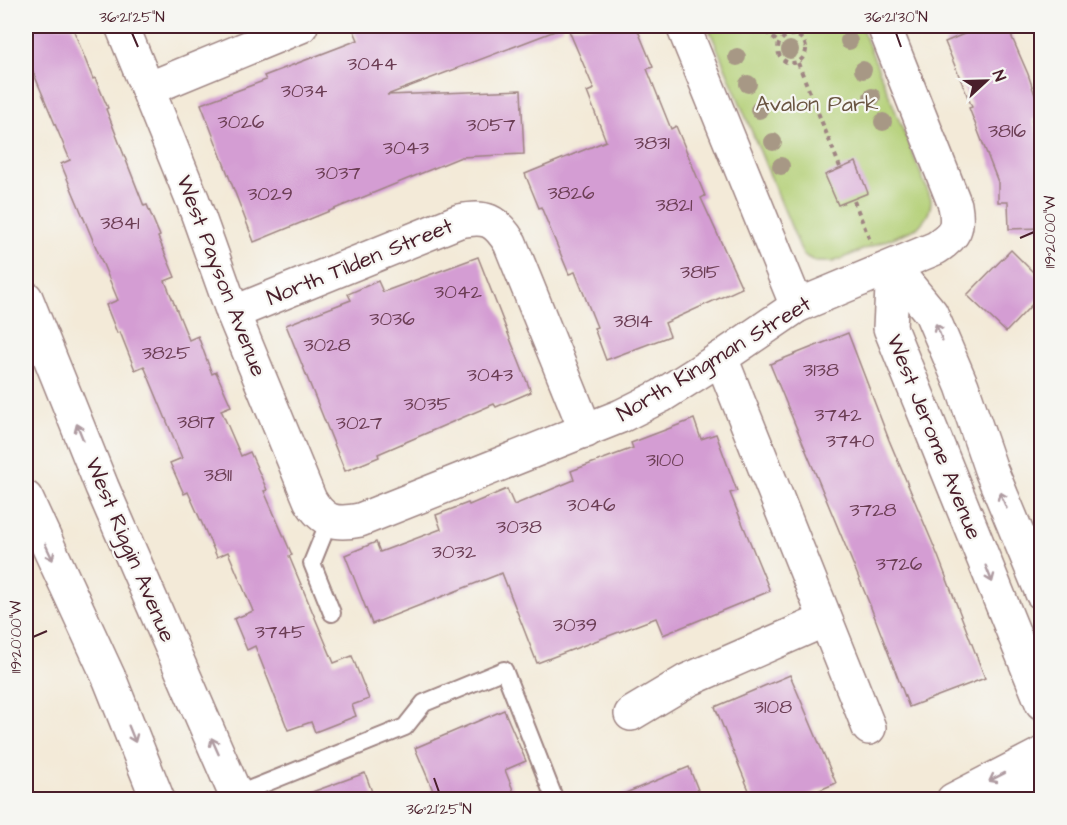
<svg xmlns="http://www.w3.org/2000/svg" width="1067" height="825" font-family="'Architects Daughter',sans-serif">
<rect width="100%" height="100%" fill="#f6f6f2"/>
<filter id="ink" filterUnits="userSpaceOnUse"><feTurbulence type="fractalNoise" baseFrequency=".0167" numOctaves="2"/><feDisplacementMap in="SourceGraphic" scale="12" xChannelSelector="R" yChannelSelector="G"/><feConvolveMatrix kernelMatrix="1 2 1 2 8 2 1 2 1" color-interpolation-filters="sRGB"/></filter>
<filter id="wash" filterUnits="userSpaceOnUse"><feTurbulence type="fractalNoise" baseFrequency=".008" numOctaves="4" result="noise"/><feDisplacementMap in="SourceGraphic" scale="24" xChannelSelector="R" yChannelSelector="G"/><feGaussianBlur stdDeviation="1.35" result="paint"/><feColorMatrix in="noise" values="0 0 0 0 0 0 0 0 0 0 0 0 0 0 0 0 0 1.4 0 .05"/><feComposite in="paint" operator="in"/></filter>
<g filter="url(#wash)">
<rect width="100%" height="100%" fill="#f3ead8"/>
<path fill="#b2cf75" stroke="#7e7750" stroke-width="1.5" d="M708 26H861L931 199C931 212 926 219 917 228L833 262H816L803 255Z"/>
<g id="blocks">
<g fill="#d49dd3">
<path d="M26 26H72L93 79 95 78 108 108 106 109 144 206 147 205 160 236 158 237 175 277 165 281 189 340 198 336 212 374 216 372 231 406 221 410 241 456 250 452 267 490 264 491 292 555 289 556 334 663 352 656 369 699 352 705 356 716 315 732 311 722 288 730 255 646 247 650 234 619 253 611 228 552 217 557 188 492 184 494 170 463 182 458 144 366 135 370 120 332 117 333 106 305 118 300 61 164 70 160 26 55Z"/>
<path d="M368 26H563V28L387 95 521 90 524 154 461 157 254 242 201 104 266 80 264 76 358 40 354 31Z"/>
<path d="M567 26H636L653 67 647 69 671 129 676 126 705 196 701 198 742 288 665 323 670 336 606 360 594 328 597 327 575 272 569 274 541 207 539 208 525 174 606 141 587 92 594 89Z"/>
<path d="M983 26H1007L1028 74 1041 113V116L1032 120 1041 145V228L1009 229 1008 202H998V182L969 108 972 107 945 42Z"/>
<path d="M856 162 868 193 838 205 825 175Z"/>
<path d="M1011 250 1041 280V295L1006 332 967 295Z"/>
<path d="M478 257 531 392 496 407 494 404 378 454 379 457 345 471 286 325 351 300 348 294 378 281 383 292Z"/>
<path d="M848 333 889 440 938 556 985 678 909 707 870 605 770 364Z"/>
<path d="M694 419 701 439 716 434 737 491 730 493 770 591 663 635 656 618 537 663 502 573 372 624 345 555 376 542 380 552 441 529 436 515 468 503 469 505 507 489 514 505 574 480 571 471 633 448 631 443Z"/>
<path d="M790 675 836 783 797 800H753L715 707Z"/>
<path d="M504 710 526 761 505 770 517 800H437L415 748Z"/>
<path d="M689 767 702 800H611V799Z"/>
<path d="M365 773 375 800H302L301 796Z"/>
</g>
</g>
</g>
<g filter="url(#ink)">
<use href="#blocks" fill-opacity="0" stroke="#9e8482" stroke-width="1.5"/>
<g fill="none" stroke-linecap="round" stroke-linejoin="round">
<defs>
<g id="lane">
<path d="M329 521 312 563 332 613"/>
<path d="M236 795 405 727 424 703 504 670 555 800"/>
</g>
<g id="street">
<path d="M122 26 193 201 233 313 310 500C323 522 335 525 360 520L621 416 661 396 721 358 797 306 936 248C956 235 959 228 955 205L884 26"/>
<path d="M683 26 797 306"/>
<path d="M148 89 301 26"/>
<path d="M893 267 890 328 1042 703"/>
<path d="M893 267 931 313 962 386 991 470 1042 593"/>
<path d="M233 313 459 221C486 216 495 219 510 243L586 431"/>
<path d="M721 358 869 728"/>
<path d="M631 714 688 680 825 620"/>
</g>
<g id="secondary">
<path d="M26 298 102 487 238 800"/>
<path d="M26 498 110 680 158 800"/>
<path d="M953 800 1042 754"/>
<path d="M1007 800 1042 781"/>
</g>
</defs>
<use href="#lane" stroke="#9e8482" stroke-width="20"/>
<use href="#street" stroke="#9e8482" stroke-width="36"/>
<use href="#secondary" stroke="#9e8482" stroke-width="36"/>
<g stroke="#9e8482" stroke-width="4" stroke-dasharray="4.5 4.5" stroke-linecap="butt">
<path d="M759 26 779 43"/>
<circle cx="792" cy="49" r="14"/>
<path d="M797 36 798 26"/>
<path d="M798 63 840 167"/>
<path d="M854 201 871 243"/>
</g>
<use href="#lane" stroke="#fff" stroke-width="16"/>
<use href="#street" stroke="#fff" stroke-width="33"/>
<use href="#secondary" stroke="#fff" stroke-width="33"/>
</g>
<g fill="#a79885">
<circle cx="849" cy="41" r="9"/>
<circle cx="790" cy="50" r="9"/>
<circle cx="737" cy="57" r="9"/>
<circle cx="863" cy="70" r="9"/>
<circle cx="748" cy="84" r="9"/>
<circle cx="872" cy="97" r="9"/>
<circle cx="759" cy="110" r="9"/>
<circle cx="883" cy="122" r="9"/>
<circle cx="773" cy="142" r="9"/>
<circle cx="781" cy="166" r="9"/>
</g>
<defs><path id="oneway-shaft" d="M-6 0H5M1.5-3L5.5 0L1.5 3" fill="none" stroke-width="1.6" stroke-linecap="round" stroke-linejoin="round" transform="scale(1.5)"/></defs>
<g stroke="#ae9aa0">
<use href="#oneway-shaft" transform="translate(939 332) rotate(-112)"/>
<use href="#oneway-shaft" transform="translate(80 432) rotate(-112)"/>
<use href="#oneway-shaft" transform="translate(1003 500) rotate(-113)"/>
<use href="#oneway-shaft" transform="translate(49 552) rotate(65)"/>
<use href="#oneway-shaft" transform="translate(989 574) rotate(68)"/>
<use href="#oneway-shaft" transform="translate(132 734) rotate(68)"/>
<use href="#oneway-shaft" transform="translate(215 746) rotate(-114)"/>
<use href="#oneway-shaft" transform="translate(997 777) rotate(153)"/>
</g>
</g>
<path fill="none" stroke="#4a1f2b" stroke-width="2" d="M132 33 138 47M896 33 901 47M1020 238 1034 232M33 637 47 631M434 778 439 792"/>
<g text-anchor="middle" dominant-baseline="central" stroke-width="4.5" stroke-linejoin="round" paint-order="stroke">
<g font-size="20" fill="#6c3e55">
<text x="372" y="64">3044</text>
<text x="304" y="91">3034</text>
<text x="241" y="122">3026</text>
<text x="491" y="125">3057</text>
<text x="1007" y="131">3816</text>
<text x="652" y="143">3831</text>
<text x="406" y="148">3043</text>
<text x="338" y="173">3037</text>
<text x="571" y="193">3826</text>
<text x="270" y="194">3029</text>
<text x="674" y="205">3821</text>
<text x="120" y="223">3841</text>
<text x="700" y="272">3815</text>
<text x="458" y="292">3042</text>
<text x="392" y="319">3036</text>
<text x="633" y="321">3814</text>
<text x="327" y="345">3028</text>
<text x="166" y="353">3825</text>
<text x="821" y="370">3138</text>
<text x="490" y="375">3043</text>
<text x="427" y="404">3035</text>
<text x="838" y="415">3742</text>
<text x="196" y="422">3817</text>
<text x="359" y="423">3027</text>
<text x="850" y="441">3740</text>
<text x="665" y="460">3100</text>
<text x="218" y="475">3811</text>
<text x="591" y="505">3046</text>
<text x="873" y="510">3728</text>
<text x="519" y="527">3038</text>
<text x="454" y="552">3032</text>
<text x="899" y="564">3726</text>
<text x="575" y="625">3039</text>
<text x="280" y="632">3745</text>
<text x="773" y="707">3108</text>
</g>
<g font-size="22" fill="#695441" stroke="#f6f6f2">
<text x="817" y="104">Avalon Park</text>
</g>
<g font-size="22" fill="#4a1f2b" stroke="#f6f6f2">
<text transform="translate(360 262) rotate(-22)">North Tilden Street</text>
<text transform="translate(221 276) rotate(69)">West Payson Avenue</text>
<text transform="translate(714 359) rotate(-31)">North Kingman Street</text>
<text transform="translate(934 437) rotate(68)">West Jerome Avenue</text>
<text transform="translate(130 550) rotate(67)">West Riggin Avenue</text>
</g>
</g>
<rect width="1067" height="825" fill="none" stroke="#f6f6f2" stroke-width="66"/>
<g transform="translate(986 81) rotate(68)" stroke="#f6f6f2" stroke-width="4.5" paint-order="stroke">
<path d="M0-4.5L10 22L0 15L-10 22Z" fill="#4a1f2b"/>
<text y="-9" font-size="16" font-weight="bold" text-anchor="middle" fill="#4a1f2b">N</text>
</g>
<rect x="33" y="33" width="1001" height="759" fill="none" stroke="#4a1f2b" stroke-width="2"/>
<g font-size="15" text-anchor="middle" fill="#4a1f2b">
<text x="132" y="22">36°21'25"N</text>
<text x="896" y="22">36°21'30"N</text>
<text transform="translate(1050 232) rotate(-90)" y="5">119°20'00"W</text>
<text transform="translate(16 637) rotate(-90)" y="5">119°20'00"W</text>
<text x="439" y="814">36°21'25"N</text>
</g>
</svg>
